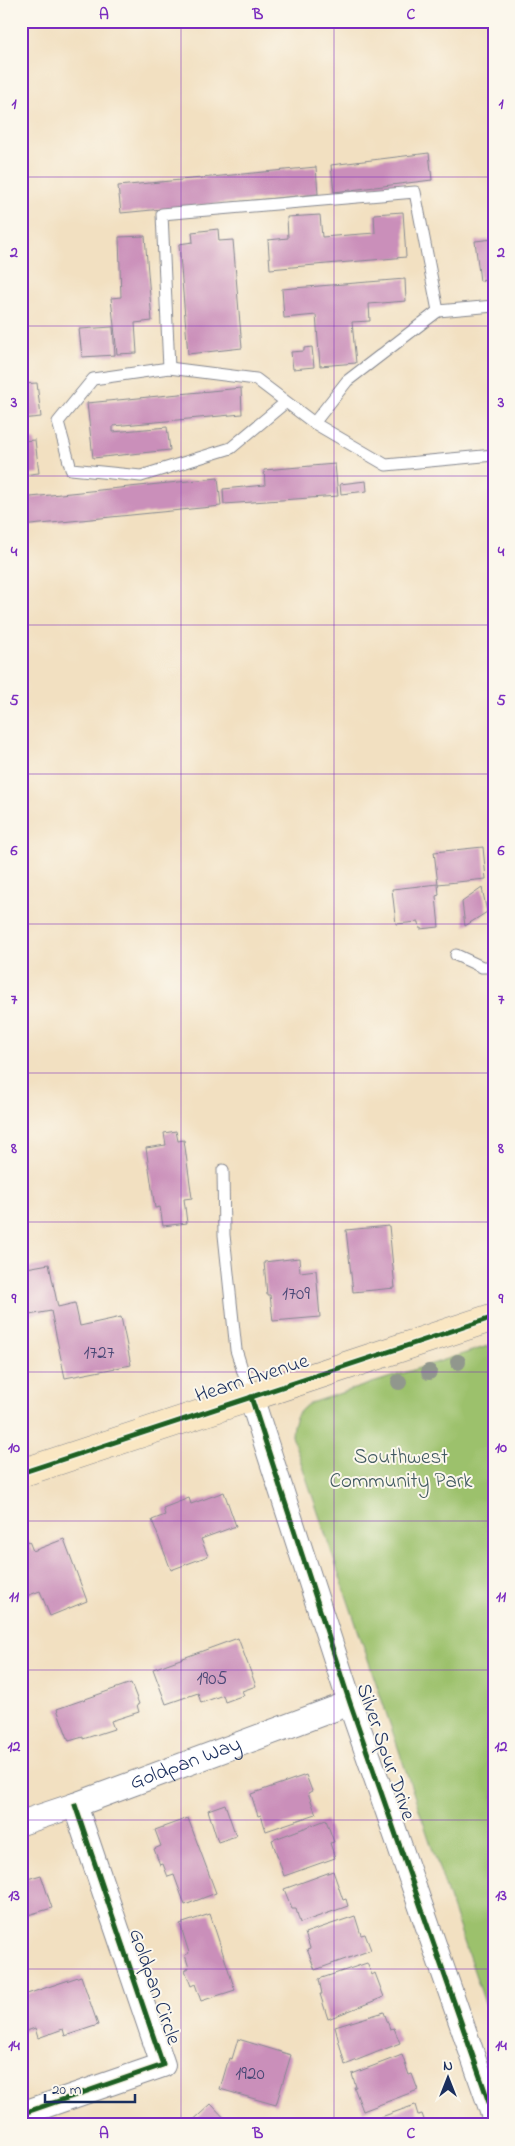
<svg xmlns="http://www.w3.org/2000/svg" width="515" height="2146" font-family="'Indie Flower',sans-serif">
<rect width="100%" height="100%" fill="#fbf7ec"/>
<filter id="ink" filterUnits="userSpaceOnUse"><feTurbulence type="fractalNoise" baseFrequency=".02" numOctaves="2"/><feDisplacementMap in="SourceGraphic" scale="10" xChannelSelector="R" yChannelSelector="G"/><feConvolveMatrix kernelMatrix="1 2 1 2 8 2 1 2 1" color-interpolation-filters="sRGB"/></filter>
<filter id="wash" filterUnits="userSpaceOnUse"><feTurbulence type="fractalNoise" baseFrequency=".0096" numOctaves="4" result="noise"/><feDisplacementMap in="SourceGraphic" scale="20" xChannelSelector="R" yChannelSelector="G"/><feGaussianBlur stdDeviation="1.12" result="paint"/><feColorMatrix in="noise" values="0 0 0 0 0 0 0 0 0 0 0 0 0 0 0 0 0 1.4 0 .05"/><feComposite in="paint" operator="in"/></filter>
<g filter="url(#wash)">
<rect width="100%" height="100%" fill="#f2e0c1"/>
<path fill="#9cc16c" stroke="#5c7865" d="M494 1344V2030L292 1436C292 1421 297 1411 310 1403Z"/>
<g id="blocks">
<g fill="#ca8fba">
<path d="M429 153 432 180 334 192 331 165Z"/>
<path d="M316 167 318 194 121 213 118 186Z"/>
<path d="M403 212 406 257 270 269 268 240 288 238 287 217 320 215 322 237 375 233 374 214Z"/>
<path d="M218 229 219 241 233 240 242 348 188 354 179 244 193 242 192 232Z"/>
<path d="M145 236 152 321 135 323 137 353 117 354 111 298 121 297 119 237Z"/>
<path d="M494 239V279L480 281 475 241Z"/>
<path d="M405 279 406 301 369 304 370 321 352 322 356 363 320 366 316 315 284 318 282 289Z"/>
<path d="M113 327 115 355 82 357 79 329Z"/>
<path d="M312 347 314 367 293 369 291 352 304 351V348Z"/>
<path d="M37 383 41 417 21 419V384Z"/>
<path d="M241 388 242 414 113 426V432L167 427 170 450 93 458 87 403Z"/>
<path d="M35 440 39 473 21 475V441Z"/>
<path d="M335 464 338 496 224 504 223 489 265 485 264 470Z"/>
<path d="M218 478 221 506 21 526V498Z"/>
<path d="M366 481 367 491 341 494 340 484Z"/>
<path d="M483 847 486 879 438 884 434 852Z"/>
<path d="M438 884 439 895 436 896 439 927 420 929 419 922 396 924 392 889Z"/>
<path d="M482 888 487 912 465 926 462 902Z"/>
<path d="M176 1131 178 1141 184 1140 192 1198 184 1199 187 1223 163 1226 160 1207 155 1208 146 1148 166 1145 164 1133Z"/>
<path d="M389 1226 395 1288 353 1292 346 1230Z"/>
<path d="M299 1258 300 1272 316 1270 320 1317 273 1321 270 1295H267L264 1262Z"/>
<path d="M49 1264 58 1307 75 1303 80 1326 121 1317 131 1365 65 1378 51 1311 24 1316 21 1304V1269Z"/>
<path d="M224 1492 236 1526 201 1539 208 1556 171 1570 152 1520 165 1515 163 1508 189 1498 191 1504Z"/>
<path d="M64 1539 87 1601 50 1616 40 1591 21 1598V1544L29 1541 33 1551Z"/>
<path d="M238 1638 256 1686 242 1691 244 1695 225 1702 223 1695 201 1703 198 1693 166 1704 153 1669Z"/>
<path d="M131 1683 139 1704 137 1705 139 1712 111 1721 114 1729 83 1739V1737L69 1741 57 1709Z"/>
<path d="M306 1775 312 1791 308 1793 316 1814 266 1831 261 1815 258 1816 251 1794Z"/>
<path d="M225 1804 236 1836 218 1842 208 1810Z"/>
<path d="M188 1818 216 1893 185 1905 174 1875 168 1877 163 1864 160 1865 154 1849 161 1846 155 1830Z"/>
<path d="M326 1820 334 1842 330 1843 335 1858 284 1876 272 1840Z"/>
<path d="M333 1871 343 1900 346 1899 348 1906 300 1923 296 1909H292L284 1889Z"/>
<path d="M22 1874 24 1880 41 1875 52 1908 21 1917Z"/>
<path d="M210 1914 235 1990 201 2001 195 1984 191 1986 185 1970 189 1968 185 1955 189 1953 180 1924Z"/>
<path d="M355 1916 361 1935 365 1934 371 1950 315 1970 307 1949 310 1948 305 1933Z"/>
<path d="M367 1963 372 1975 375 1973 384 1997 328 2019 320 1994H322L319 1979Z"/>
<path d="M81 1976 98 2025 65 2036 63 2029 38 2038 35 2028 21 2033V1996Z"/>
<path d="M384 2012 390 2029 394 2028 400 2043 345 2065 335 2027Z"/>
<path d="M238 2039 291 2055 276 2105 220 2089 229 2058 232 2059Z"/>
<path d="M402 2055 409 2075 412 2074 418 2090 363 2111 354 2087H356L352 2074Z"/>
<path d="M211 2104 231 2125H188Z"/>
<path d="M415 2105 418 2115 422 2114 426 2125H368L367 2122Z"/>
</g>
</g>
</g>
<g filter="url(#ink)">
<use href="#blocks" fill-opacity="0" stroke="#868890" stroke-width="1"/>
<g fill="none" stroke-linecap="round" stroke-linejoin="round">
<defs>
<g id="lane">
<path d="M169 368 162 214 415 192 438 311 494 306"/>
<path d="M286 402 231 448 141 476 71 469 58 422 93 379 169 368 256 379 314 423 386 465 494 455"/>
<path d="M314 423 347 381 438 311"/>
<path d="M456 955 482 967H494"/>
<path d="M223 1170 224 1235 236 1350 251 1397"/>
</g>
<g id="street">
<path d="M251 1397 350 1703 494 2117"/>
<path id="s1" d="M21 1823 75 1805 350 1703"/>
<path d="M21 2114 163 2065 75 1805"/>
</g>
<path id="secondary" d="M21 1473 494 1317"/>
</defs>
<use href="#lane" stroke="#868890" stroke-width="13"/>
<use href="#street" stroke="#868890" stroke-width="26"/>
<use href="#secondary" stroke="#868890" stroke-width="29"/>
<use href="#lane" stroke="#fff" stroke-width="11"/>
<use href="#street" stroke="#fff" stroke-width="24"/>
<use href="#secondary" stroke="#fae7c3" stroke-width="28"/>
<defs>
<g id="cycleway">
<path d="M251 1397 350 1703 494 2117"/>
<path d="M21 1473 494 1317"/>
<path d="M21 2114 163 2065 75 1805"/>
</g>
</defs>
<use href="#cycleway" stroke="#fbf7ec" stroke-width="8"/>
<use href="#cycleway" stroke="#1b5e20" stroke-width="5"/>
</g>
<g fill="#91978d">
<circle cx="458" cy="1362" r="8"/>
<circle cx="429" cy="1372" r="8"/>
<circle cx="399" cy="1382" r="8"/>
</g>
</g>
<path fill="none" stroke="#7b2cbf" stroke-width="1" stroke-opacity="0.55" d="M181 21V2125M334 21V2125M21 177H494M21 326H494M21 476H494M21 625H494M21 774H494M21 924H494M21 1073H494M21 1222H494M21 1372H494M21 1521H494M21 1670H494M21 1820H494M21 1969H494"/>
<g text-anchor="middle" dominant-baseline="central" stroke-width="4" stroke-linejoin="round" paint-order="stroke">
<g font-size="19" fill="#474775">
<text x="296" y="1294">1709</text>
<text x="99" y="1353">1727</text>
<text x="212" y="1679">1905</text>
<text x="250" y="2074">1920</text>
</g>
<g font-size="21" fill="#1b2f5e" stroke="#fbf7ec">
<text transform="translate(252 1379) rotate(-18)">Hearn Avenue</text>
<text transform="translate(385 1752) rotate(71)">Silver Spur Drive</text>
<text stroke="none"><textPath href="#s1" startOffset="175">Goldpan Way</textPath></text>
<text transform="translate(154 1987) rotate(71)">Goldpan Circle</text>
</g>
<g font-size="21" fill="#425b62" stroke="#fbf7ec">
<text x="401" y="1458">Southwest<tspan x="401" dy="24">Community Park</tspan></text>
</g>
</g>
<rect width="515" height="2146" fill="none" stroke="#fbf7ec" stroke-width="55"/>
<g transform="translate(448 2078)" stroke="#fbf7ec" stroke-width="4" paint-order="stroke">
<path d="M0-4L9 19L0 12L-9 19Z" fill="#1b2f5e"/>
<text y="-8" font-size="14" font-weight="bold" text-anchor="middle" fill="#1b2f5e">N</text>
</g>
<path d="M45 2094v8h90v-8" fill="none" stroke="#1b2f5e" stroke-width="2.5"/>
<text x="52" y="2094" font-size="15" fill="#1b2f5e" stroke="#fbf7ec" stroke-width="4" paint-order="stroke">20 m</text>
<rect x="28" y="28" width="460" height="2090" fill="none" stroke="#7b2cbf" stroke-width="2"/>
<g font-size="16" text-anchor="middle" font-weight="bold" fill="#7b2cbf">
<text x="104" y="19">A</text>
<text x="258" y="19">B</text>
<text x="411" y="19">C</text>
<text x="14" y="108">1</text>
<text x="501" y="108">1</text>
<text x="14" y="257">2</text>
<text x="501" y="257">2</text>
<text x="14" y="407">3</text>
<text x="501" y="407">3</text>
<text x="14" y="556">4</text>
<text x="501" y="556">4</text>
<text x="14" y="705">5</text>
<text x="501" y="705">5</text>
<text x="14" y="855">6</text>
<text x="501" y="855">6</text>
<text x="14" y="1004">7</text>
<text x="501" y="1004">7</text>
<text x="14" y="1153">8</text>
<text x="501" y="1153">8</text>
<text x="14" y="1303">9</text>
<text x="501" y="1303">9</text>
<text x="14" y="1452">10</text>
<text x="501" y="1452">10</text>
<text x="14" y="1601">11</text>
<text x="501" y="1601">11</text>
<text x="14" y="1751">12</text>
<text x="501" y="1751">12</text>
<text x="14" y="1900">13</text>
<text x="501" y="1900">13</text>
<text x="14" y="2050">14</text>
<text x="501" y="2050">14</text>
<text x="104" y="2138">A</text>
<text x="258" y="2138">B</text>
<text x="411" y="2138">C</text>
</g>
</svg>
